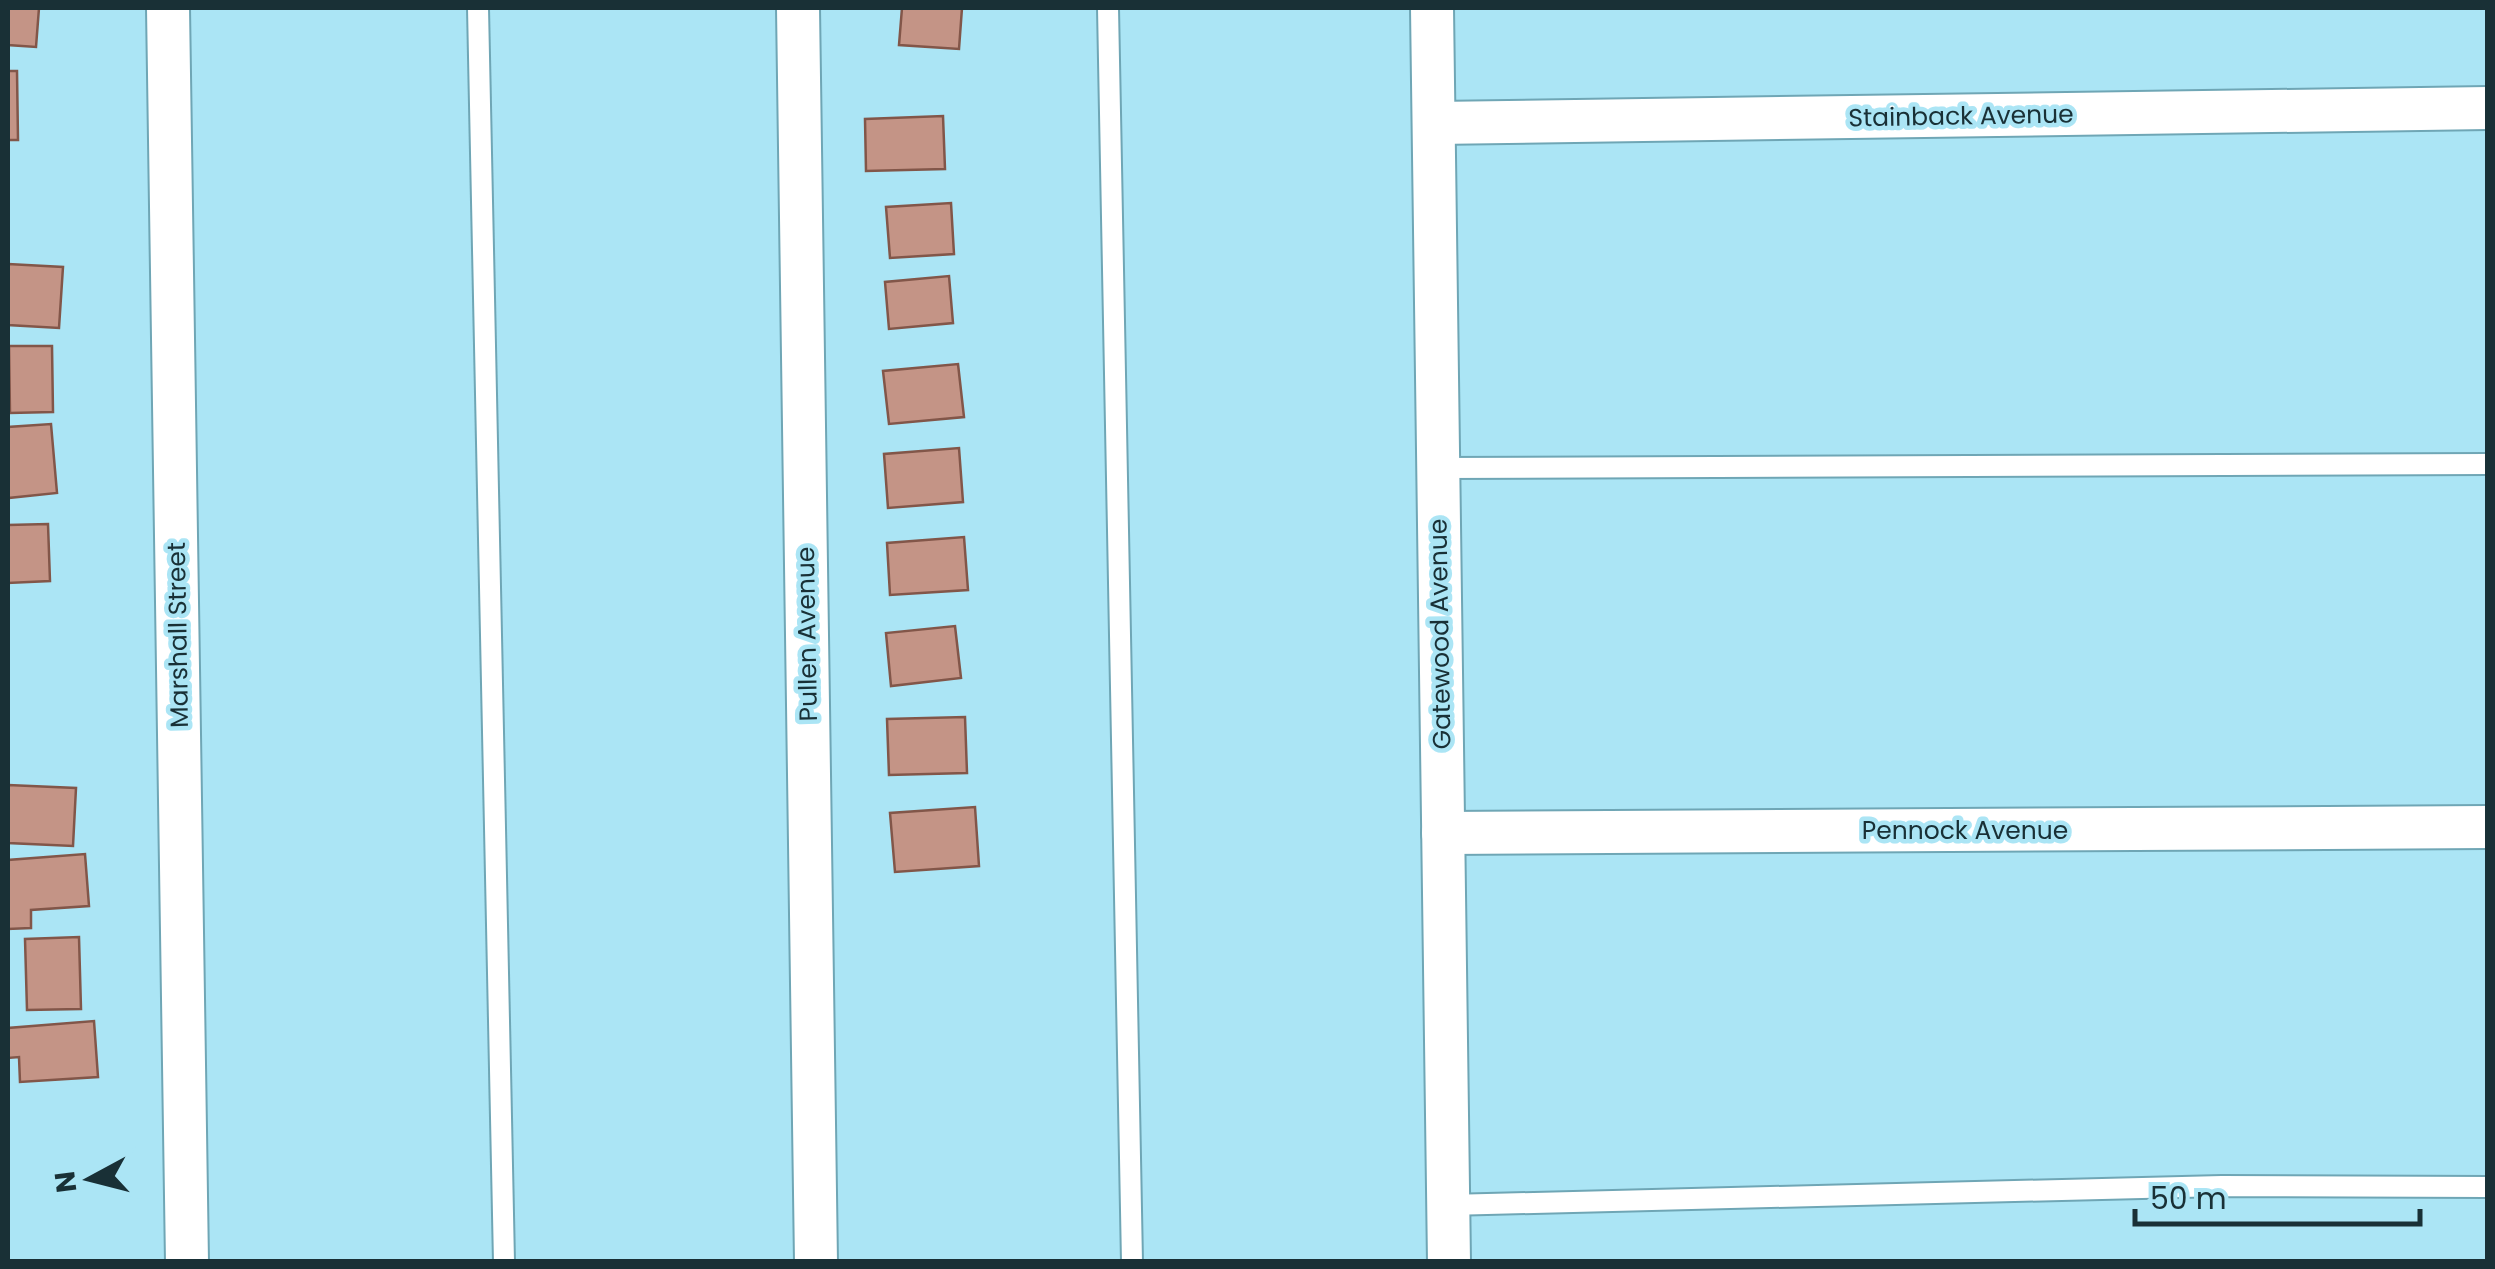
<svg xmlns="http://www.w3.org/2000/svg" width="2495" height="1269" font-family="Poppins,sans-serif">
<rect width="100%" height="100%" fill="#abe5f5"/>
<g fill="#c49486" stroke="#825649" stroke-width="2.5">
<path d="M8 8H39L36 47 8 45Z"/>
<path d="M902 8H962L959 49 899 45Z"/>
<path d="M8 71H17L18 140H8Z"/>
<path d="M943 116 945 169 866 171 865 119Z"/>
<path d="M951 203 954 254 890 258 886 207Z"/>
<path d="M8 264 63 267 59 328 8 325Z"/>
<path d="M949 276 953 323 889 329 885 282Z"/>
<path d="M9 346H52L53 412 10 413Z"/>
<path d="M958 364 964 417 889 424 883 371Z"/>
<path d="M51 424 57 493 8 498V427Z"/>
<path d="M959 448 963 502 888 508 884 454Z"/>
<path d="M48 524 50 581 8 583V525Z"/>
<path d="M964 537 968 590 890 595 887 543Z"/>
<path d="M955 626 961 678 891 686 886 633Z"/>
<path d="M965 717 967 773 889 775 887 719Z"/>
<path d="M8 785 76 788 73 846 8 843Z"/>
<path d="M975 807 979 866 895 872 890 813Z"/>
<path d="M85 854 89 906 31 910V928L8 929V860Z"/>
<path d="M79 937 81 1009 27 1010 25 939Z"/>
<path d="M94 1021 98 1077 20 1082 19 1057 8 1058V1028Z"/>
</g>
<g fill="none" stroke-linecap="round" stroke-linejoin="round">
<defs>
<g id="service">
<path d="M478 8 504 1262"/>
<path d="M1108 8 1132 1262"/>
<path d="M1438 468 2488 464"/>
<path d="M1448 1205 2222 1186 2488 1187"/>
</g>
<g id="minor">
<path d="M168 8 187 1262"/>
<path d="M798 8 816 1262"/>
<path d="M1432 8 1449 1262"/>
<path d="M1435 123 2488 108"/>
<path d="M1443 833 2488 827"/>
</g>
</defs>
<use href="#service" stroke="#6fa6b5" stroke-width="24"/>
<use href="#minor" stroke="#6fa6b5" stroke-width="46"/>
<use href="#service" stroke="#fff" stroke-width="20"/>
<use href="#minor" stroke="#fff" stroke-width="42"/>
</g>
<g text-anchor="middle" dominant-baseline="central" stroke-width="9" stroke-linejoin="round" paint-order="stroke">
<g font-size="25" fill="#193036" stroke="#abe5f5">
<text transform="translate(1961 116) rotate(-1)">Stainback Avenue</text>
<text transform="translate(807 634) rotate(-91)">Pullen Avenue</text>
<text transform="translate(1440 634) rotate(-91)">Gatewood Avenue</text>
<text transform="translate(178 635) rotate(-91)">Marshall Street</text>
<text x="1965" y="830">Pennock Avenue</text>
</g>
</g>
<rect width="2495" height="1269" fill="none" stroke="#193036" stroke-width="20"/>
<g transform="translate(90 1179) rotate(263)" stroke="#abe5f5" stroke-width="8" paint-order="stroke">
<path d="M0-8L18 38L0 25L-18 38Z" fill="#193036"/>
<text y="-15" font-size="28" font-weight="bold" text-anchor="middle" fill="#193036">N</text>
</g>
<path d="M2135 1209v15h285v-15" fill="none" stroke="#193036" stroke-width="5"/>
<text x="2150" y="1209" font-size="30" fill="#193036" stroke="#abe5f5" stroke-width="8" paint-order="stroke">50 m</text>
</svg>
